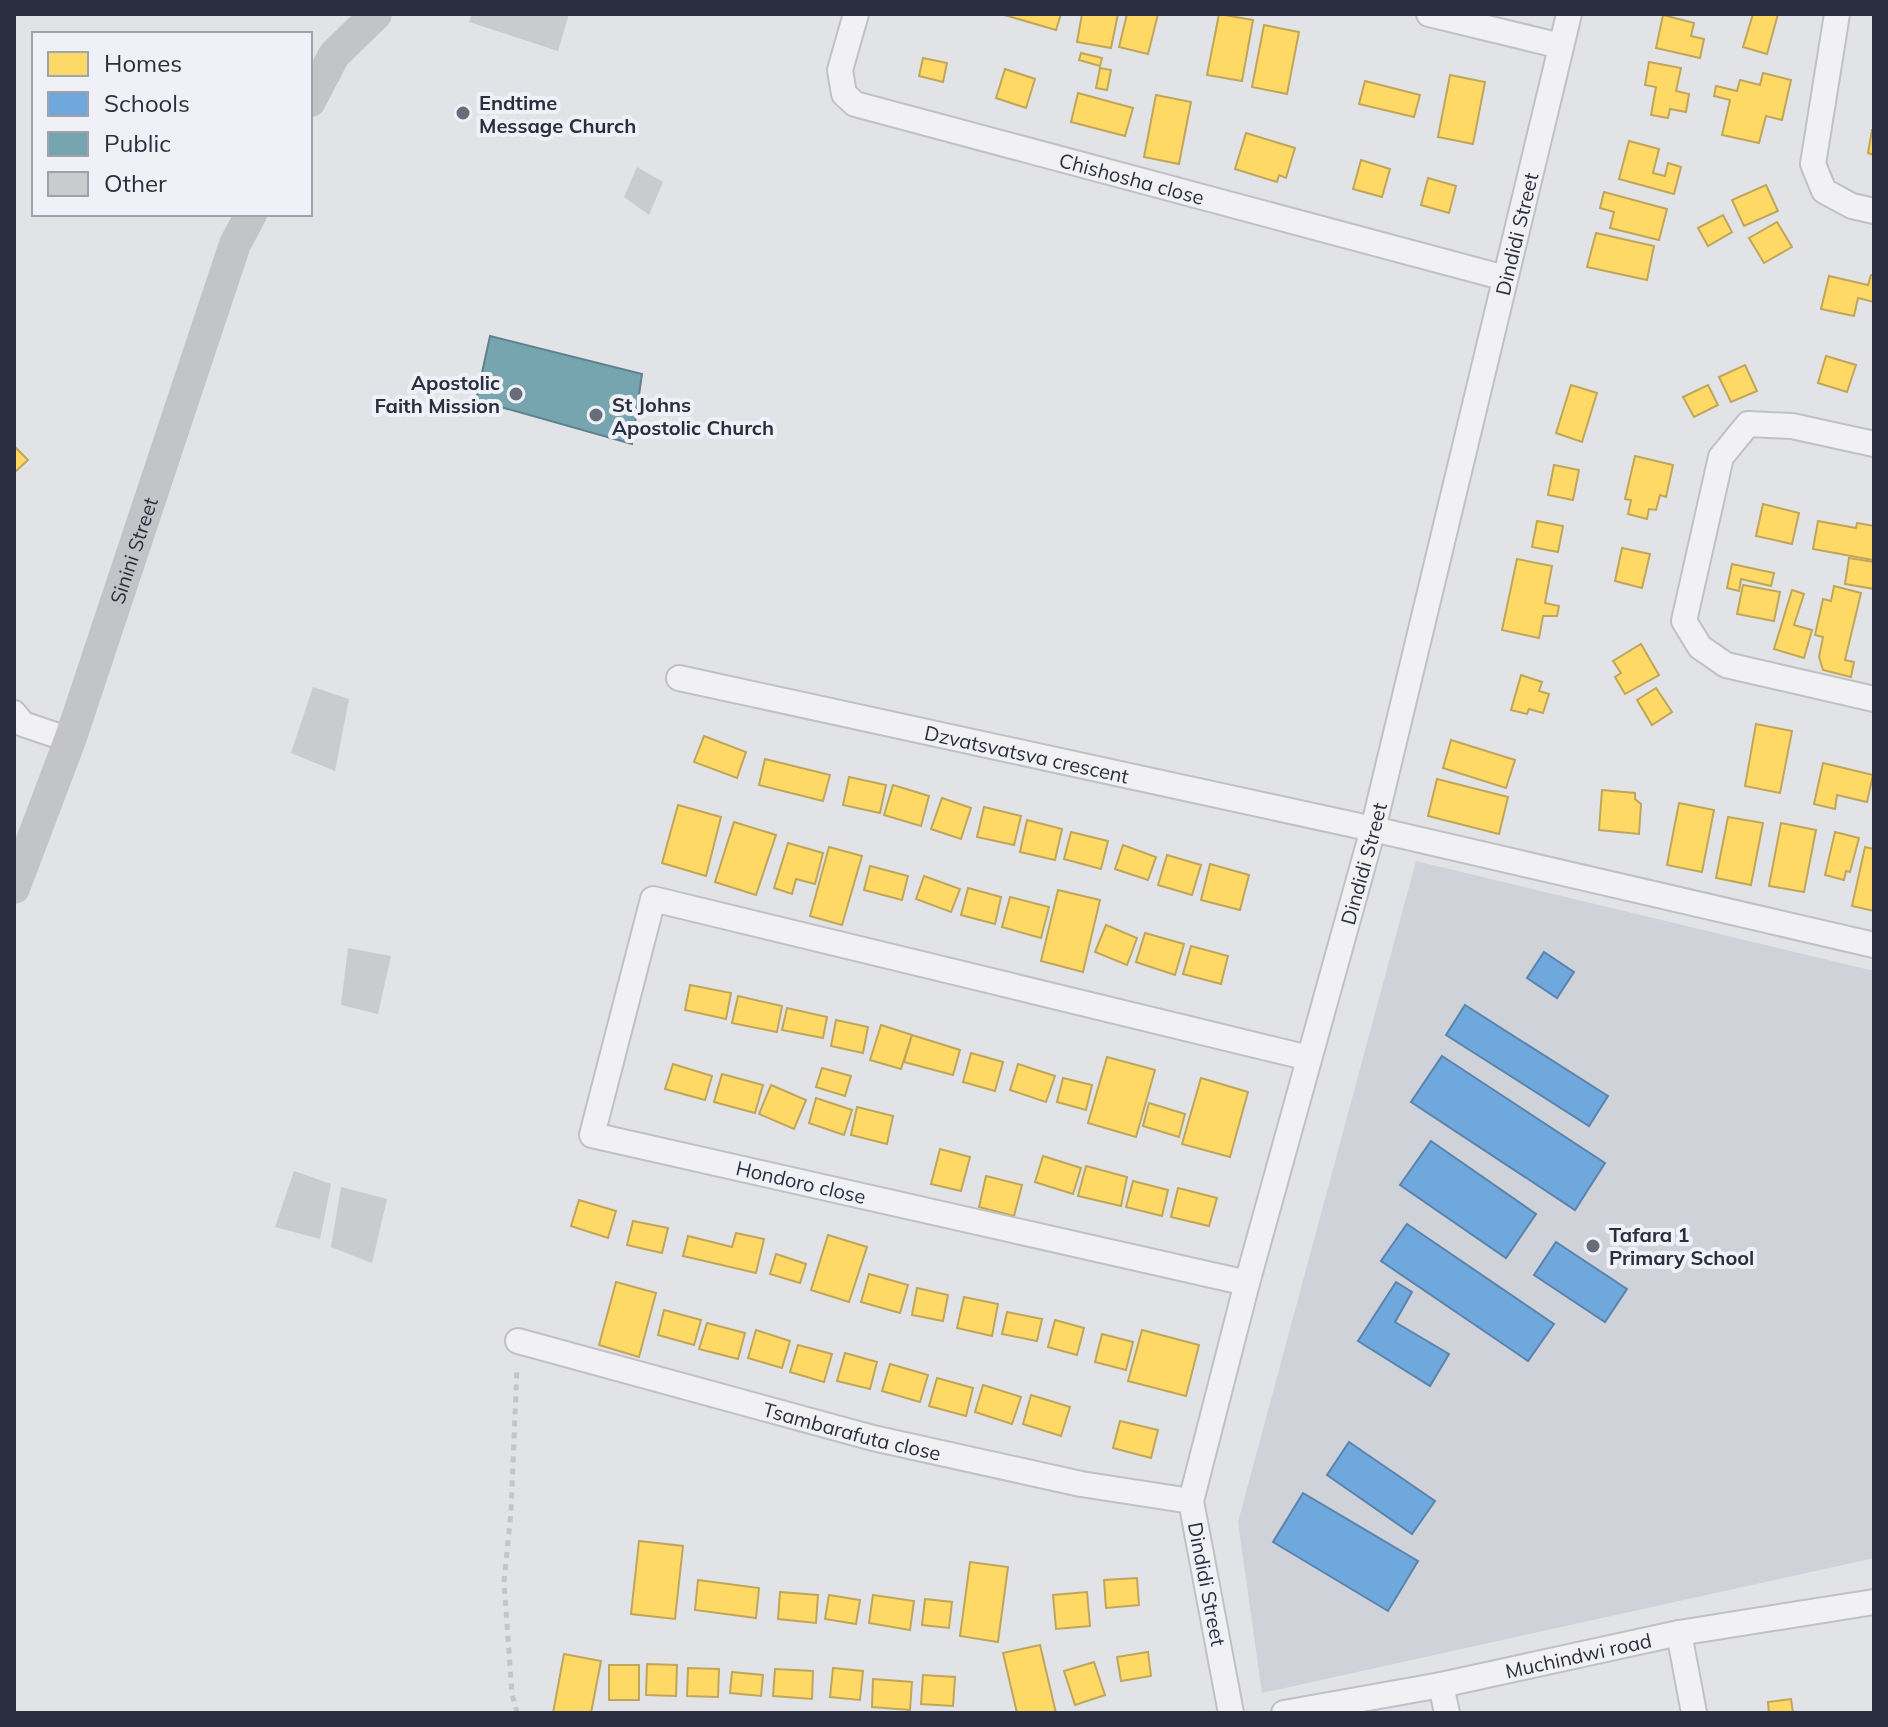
<svg xmlns="http://www.w3.org/2000/svg" width="1888" height="1727" font-family="Mulish,sans-serif">
<rect width="100%" height="100%" fill="#e2e3e6"/>
<path fill="#d0d2d9" d="M1416 861 1874 971V1558L1262 1693 1238 1522Z"/>
<g fill="#ffd966" stroke="#bfa65a" stroke-width="2">
<path d="M1001 14H1061L1056 30Z"/>
<path d="M1082 14H1118L1111 48 1077 42Z"/>
<path d="M1127 14H1158L1148 54 1119 47Z"/>
<path d="M1219 14 1253 20 1242 81 1207 75Z"/>
<path d="M1753 14H1778L1767 54 1743 47Z"/>
<path d="M1663 15 1694 23 1691 36 1704 39 1700 58 1656 48Z"/>
<path d="M1264 25 1299 32 1287 94 1252 87Z"/>
<path d="M1081 53 1102 58 1100 66 1079 60Z"/>
<path d="M923 58 947 63 943 82 919 76Z"/>
<path d="M1649 62 1681 68 1676 91 1689 94 1686 112 1670 109 1668 118 1651 115 1656 87 1645 85Z"/>
<path d="M1100 68 1111 70 1107 90 1096 88Z"/>
<path d="M1005 69 1035 79 1026 108 996 98Z"/>
<path d="M1763 73 1791 80 1782 120 1766 116 1759 143 1722 135 1730 100 1714 96 1716 86 1737 91 1740 80 1760 85Z"/>
<path d="M1450 75 1485 82 1473 144 1438 137Z"/>
<path d="M1365 81 1420 95 1414 117 1359 104Z"/>
<path d="M1078 93 1133 108 1125 136 1071 122Z"/>
<path d="M1156 95 1191 102 1179 164 1144 157Z"/>
<path d="M1872 130H1874V155L1868 153Z"/>
<path d="M1246 133 1295 148 1286 178 1279 175 1277 182 1235 169Z"/>
<path d="M1629 141 1659 149 1653 173 1665 176 1668 163 1681 167 1674 194 1619 179Z"/>
<path d="M1361 160 1390 169 1382 197 1353 189Z"/>
<path d="M1428 178 1456 186 1449 213 1421 205Z"/>
<path d="M1766 185 1778 211 1744 226 1732 200Z"/>
<path d="M1604 192 1667 209 1659 240 1610 228 1614 212 1600 208Z"/>
<path d="M1723 215 1732 232 1708 246 1698 228Z"/>
<path d="M1777 222 1792 247 1764 263 1749 238Z"/>
<path d="M1596 233 1654 246 1647 280 1587 267Z"/>
<path d="M1871 275H1874V302L1858 298 1854 316 1821 309 1829 276 1868 285Z"/>
<path d="M1826 356 1856 365 1847 392 1818 383Z"/>
<path d="M1745 365 1757 391 1731 402 1719 377Z"/>
<path d="M1571 385 1597 393 1582 442 1556 433Z"/>
<path d="M1708 385 1718 405 1694 417 1683 397Z"/>
<path d="M14 446 28 460 14 473Z"/>
<path d="M1635 456 1673 465 1666 497 1660 495 1656 510 1649 509 1647 519 1628 514 1631 500 1625 499Z"/>
<path d="M1554 465 1579 470 1573 500 1548 495Z"/>
<path d="M1763 504 1799 513 1792 544 1756 536Z"/>
<path d="M1537 521 1563 526 1558 552 1532 547Z"/>
<path d="M1818 521 1856 528 1857 523 1874 526 1873 560 1813 549Z"/>
<path d="M1622 548 1650 554 1642 588 1615 581Z"/>
<path d="M1849 558 1874 562V589L1845 584Z"/>
<path d="M1517 559 1552 566 1545 603 1559 606 1557 616H1543L1539 638 1502 630Z"/>
<path d="M1732 564 1774 573 1771 586 1741 579 1739 591 1727 588Z"/>
<path d="M1743 585 1780 592 1774 621 1737 614Z"/>
<path d="M1834 586 1861 593 1845 660 1854 662 1851 677 1823 670 1819 657 1823 637 1815 635 1823 599 1831 601Z"/>
<path d="M1792 590 1804 594 1794 625 1812 630 1804 658 1774 649Z"/>
<path d="M1641 644 1659 675 1625 694 1615 677 1621 673 1613 661Z"/>
<path d="M1521 675 1542 682 1539 691 1549 694 1543 713 1529 709 1527 714 1511 710Z"/>
<path d="M1656 688 1672 712 1652 725 1637 700Z"/>
<path d="M1756 724 1792 731 1780 793 1745 786Z"/>
<path d="M704 736 746 752 737 778 694 762Z"/>
<path d="M1451 740 1515 760 1506 788 1443 768Z"/>
<path d="M765 759 830 775 823 801 759 785Z"/>
<path d="M1823 763 1873 775 1867 802 1837 795 1835 809 1814 804Z"/>
<path d="M849 777 886 785 880 813 843 805Z"/>
<path d="M1437 779 1508 797 1499 834 1428 816Z"/>
<path d="M893 785 929 796 921 826 884 815Z"/>
<path d="M1602 790 1635 793V799L1641 804 1639 834 1599 830Z"/>
<path d="M942 798 971 808 961 839 931 829Z"/>
<path d="M1679 803 1714 810 1702 872 1667 865Z"/>
<path d="M678 805 721 817 706 876 662 863Z"/>
<path d="M984 807 1021 816 1014 845 977 837Z"/>
<path d="M1728 817 1763 823 1751 885 1716 878Z"/>
<path d="M1027 820 1062 829 1055 860 1020 852Z"/>
<path d="M734 822 776 835 756 895 715 882Z"/>
<path d="M1781 823 1816 830 1804 892 1769 886Z"/>
<path d="M1071 832 1108 841 1101 869 1064 859Z"/>
<path d="M1835 832 1859 838 1850 872 1846 871 1844 880 1825 875Z"/>
<path d="M788 843 823 853 815 884 796 879 792 894 774 888Z"/>
<path d="M1123 845 1156 857 1148 880 1115 869Z"/>
<path d="M829 847 862 856 842 925 810 916Z"/>
<path d="M1865 847 1874 849V911L1852 906Z"/>
<path d="M1167 855 1201 865 1192 895 1158 885Z"/>
<path d="M1210 864 1249 875 1240 910 1201 900Z"/>
<path d="M870 866 908 876 902 900 864 890Z"/>
<path d="M924 876 960 889 951 912 916 899Z"/>
<path d="M968 888 1001 897 995 924 961 915Z"/>
<path d="M1058 890 1100 900 1083 972 1041 961Z"/>
<path d="M1010 897 1049 907 1041 938 1002 927Z"/>
<path d="M1106 925 1137 938 1127 965 1095 952Z"/>
<path d="M1145 933 1184 944 1175 975 1136 962Z"/>
<path d="M1191 946 1228 956 1221 984 1183 974Z"/>
<path d="M690 985 731 993 726 1019 685 1010Z"/>
<path d="M738 996 782 1006 777 1032 732 1023Z"/>
<path d="M787 1008 827 1017 823 1038 782 1030Z"/>
<path d="M836 1020 868 1027 863 1053 831 1046Z"/>
<path d="M881 1025 912 1035 901 1069 870 1060Z"/>
<path d="M912 1035 960 1050 953 1075 904 1062Z"/>
<path d="M971 1053 1003 1062 995 1091 963 1082Z"/>
<path d="M1107 1057 1155 1070 1136 1137 1088 1123Z"/>
<path d="M673 1064 712 1076 705 1100 665 1089Z"/>
<path d="M1018 1064 1055 1076 1046 1102 1010 1090Z"/>
<path d="M822 1068 851 1076 845 1096 816 1087Z"/>
<path d="M722 1074 763 1085 755 1113 714 1102Z"/>
<path d="M1063 1078 1092 1085 1086 1110 1057 1102Z"/>
<path d="M1201 1078 1248 1092 1230 1157 1182 1144Z"/>
<path d="M771 1085 806 1100 794 1129 759 1114Z"/>
<path d="M816 1098 852 1110 844 1135 809 1123Z"/>
<path d="M1149 1103 1185 1114 1179 1137 1143 1126Z"/>
<path d="M857 1107 893 1116 887 1144 851 1135Z"/>
<path d="M940 1149 970 1157 961 1191 931 1184Z"/>
<path d="M1043 1156 1081 1168 1073 1194 1035 1182Z"/>
<path d="M1086 1166 1127 1177 1121 1206 1078 1196Z"/>
<path d="M986 1176 1022 1185 1014 1216 979 1207Z"/>
<path d="M1133 1181 1168 1190 1162 1216 1126 1207Z"/>
<path d="M1178 1188 1217 1198 1209 1226 1171 1217Z"/>
<path d="M579 1200 616 1211 608 1238 571 1226Z"/>
<path d="M633 1221 668 1228 662 1253 627 1245Z"/>
<path d="M736 1233 764 1239 756 1273 683 1256 688 1236 732 1247Z"/>
<path d="M828 1235 867 1247 849 1302 811 1290Z"/>
<path d="M776 1254 806 1264 800 1283 770 1274Z"/>
<path d="M869 1274 908 1285 900 1313 861 1302Z"/>
<path d="M616 1282 656 1293 639 1357 599 1345Z"/>
<path d="M917 1288 948 1295 943 1321 912 1315Z"/>
<path d="M964 1297 998 1304 992 1336 957 1328Z"/>
<path d="M664 1310 701 1320 694 1345 658 1335Z"/>
<path d="M1007 1312 1042 1319 1037 1341 1002 1334Z"/>
<path d="M1055 1320 1084 1328 1077 1355 1048 1347Z"/>
<path d="M707 1323 745 1333 738 1359 699 1349Z"/>
<path d="M756 1330 790 1341 782 1368 748 1358Z"/>
<path d="M1142 1330 1199 1345 1186 1396 1128 1381Z"/>
<path d="M1102 1334 1133 1342 1126 1370 1095 1362Z"/>
<path d="M798 1345 832 1354 824 1382 790 1372Z"/>
<path d="M845 1353 877 1362 870 1389 837 1381Z"/>
<path d="M890 1364 928 1375 920 1402 882 1391Z"/>
<path d="M937 1378 973 1388 966 1416 929 1406Z"/>
<path d="M983 1385 1021 1397 1012 1424 975 1412Z"/>
<path d="M1031 1395 1070 1407 1061 1436 1023 1424Z"/>
<path d="M1120 1421 1158 1430 1151 1458 1113 1448Z"/>
<path d="M639 1541 683 1546 675 1619 631 1614Z"/>
<path d="M970 1562 1008 1567 998 1642 960 1636Z"/>
<path d="M1137 1578 1139 1605 1106 1608 1104 1580Z"/>
<path d="M698 1580 759 1588 756 1618 695 1610Z"/>
<path d="M780 1592 818 1595 816 1623 778 1619Z"/>
<path d="M1087 1592 1090 1626 1056 1629 1053 1595Z"/>
<path d="M829 1595 860 1600 856 1624 825 1619Z"/>
<path d="M873 1595 914 1601 910 1630 869 1623Z"/>
<path d="M925 1599 952 1602 949 1628 922 1625Z"/>
<path d="M1040 1645 1056 1713H1017L1003 1653Z"/>
<path d="M1148 1652 1151 1676 1121 1681 1117 1657Z"/>
<path d="M564 1654 601 1661 591 1713H553Z"/>
<path d="M1094 1662 1105 1695 1075 1705 1064 1671Z"/>
<path d="M647 1664 677 1665 676 1696 646 1695Z"/>
<rect x="609" y="1665" width="30" height="35"/>
<path d="M688 1668 719 1669 718 1697 687 1696Z"/>
<path d="M833 1668 863 1671 860 1700 830 1697Z"/>
<path d="M775 1669 813 1671 812 1699 773 1696Z"/>
<path d="M732 1672 763 1675 761 1696 730 1693Z"/>
<path d="M923 1675 955 1677 953 1706 921 1704Z"/>
<path d="M873 1679 912 1682 910 1710 872 1707Z"/>
<path d="M1791 1699 1793 1713H1769L1768 1702Z"/>
</g>
<g fill="#6fa8dc" stroke="#5a83ad" stroke-width="2">
<path d="M1544 952 1574 972 1557 998 1527 978Z"/>
<path d="M1465 1005 1608 1096 1589 1126 1446 1035Z"/>
<path d="M1442 1056 1605 1163 1575 1210 1411 1102Z"/>
<path d="M1431 1141 1536 1214 1506 1258 1400 1185Z"/>
<path d="M1407 1224 1554 1324 1528 1361 1381 1261Z"/>
<path d="M1556 1242 1627 1289 1605 1322 1534 1275Z"/>
<path d="M1396 1282 1412 1292 1395 1322 1449 1354 1430 1386 1358 1341Z"/>
<path d="M1349 1442 1435 1501 1412 1534 1327 1475Z"/>
<path d="M1303 1493 1418 1561 1388 1611 1273 1542Z"/>
</g>
<path fill="#76a5af" stroke="#5f818d" stroke-width="2" d="M490 336 642 374 632 444 476 400Z"/>
<g fill="#cacbce">
<path d="M472 14H569L558 51 469 22Z"/>
<path d="M637 167 663 182 649 215 624 197Z"/>
<path d="M313 687 349 699 335 771 291 753Z"/>
<path d="M348 948 391 956 378 1014 341 1005Z"/>
<path d="M294 1171 331 1184 320 1239 275 1227Z"/>
<path d="M341 1187 387 1199 372 1263 331 1247Z"/>
</g>
<g fill="none" stroke-linecap="round" stroke-linejoin="round">
<defs>
<g id="street">
<path id="s1" d="M856 14 840 70 844 94 855 104 1505 278"/>
<path d="M1429 14 1561 46"/>
<path d="M1837 14 1813 164 1824 191 1852 206 1874 211"/>
<path d="M1874 444 1792 426 1748 424 1721 457 1684 621 1700 647 1726 665 1874 699"/>
<path id="s2" d="M679 678 1373 829 1874 945"/>
<path d="M14 713 23 724 70 740"/>
<path d="M1247 1283 592 1135 653 899 1309 1058"/>
<path id="s3" d="M518 1341 873 1438 1081 1484 1191 1501"/>
<path d="M1679 1633 1694 1713"/>
<path d="M1441 1685 1447 1713"/>
<path id="s4" d="M1231 1713 1191 1501 1247 1283 1373 829 1569 14"/>
<path id="s5" d="M1284 1713 1441 1685 1679 1633 1874 1602"/>
</g>
</defs>
<use href="#street" stroke="#c0c1c4" stroke-width="28"/>
<path stroke="#c4c4c9" stroke-width="5" stroke-dasharray="6 6" stroke-linecap="butt" d="M517 1713 512 1694 504 1582 511 1512 517 1367"/>
<use href="#street" stroke="#f1f1f3" stroke-width="24"/>
<g stroke="#c3c4c8" stroke-width="32">
<path d="M310 101 334 55 376 14"/>
<path id="s6" d="M14 888 70 740 235 244 251 214"/>
</g>
</g>
<g fill="#6a6d79" stroke="#f0f1f6" stroke-width="3">
<circle cx="463" cy="113" r="8"/>
<circle cx="516" cy="394" r="8"/>
<circle cx="596" cy="415" r="8"/>
<circle cx="1593" cy="1246" r="8"/>
</g>
<g text-anchor="middle" dominant-baseline="central" stroke-width="8" stroke-linejoin="round" paint-order="stroke">
<g font-size="20" font-weight="bold" fill="#2a2e3e" stroke="#f0f1f6" text-anchor="start">
<text x="479" y="102">Endtime<tspan x="479" dy="23">Message Church</tspan></text>
<text x="500" y="382" text-anchor="end">Apostolic<tspan x="500" dy="23">Faith Mission</tspan></text>
<text x="612" y="404">St Johns<tspan x="612" dy="23">Apostolic Church</tspan></text>
<text x="1609" y="1234">Tafara 1<tspan x="1609" dy="23">Primary School</tspan></text>
</g>
<g font-size="20" fill="#2a2e3e" stroke="#f0f1f6">
<text stroke="none"><textPath href="#s1" startOffset="384">Chishosha close</textPath></text>
<text stroke="none"><textPath href="#s4" startOffset="1524">Dindidi Street</textPath></text>
<text stroke="none"><textPath href="#s6" startOffset="358">Sinini Street</textPath></text>
<text stroke="none"><textPath href="#s2" startOffset="356">Dzvatsvatsva crescent</textPath></text>
<text stroke="none"><textPath href="#s4" startOffset="876">Dindidi Street</textPath></text>
<text transform="translate(801 1182) rotate(13)">Hondoro close</text>
<text stroke="none"><textPath href="#s3" startOffset="346">Tsambarafuta close</textPath></text>
<text transform="translate(1207 1584) rotate(79)">Dindidi Street</text>
<text stroke="none"><textPath href="#s5" startOffset="300">Muchindwi road</textPath></text>
</g>
</g>
<rect width="1888" height="1727" fill="none" stroke="#2a2e3e" stroke-width="32"/>
<rect x="32" y="32" width="280" height="184" fill="#f0f1f6" stroke="#a1a3ac" stroke-width="2"/>
<rect x="48" y="52" width="40" height="24" fill="#ffd966" stroke="#a1a3ac" stroke-width="2"/>
<text x="104" y="72" font-size="24" fill="#2a2e3e">Homes</text>
<rect x="48" y="92" width="40" height="24" fill="#6fa8dc" stroke="#a1a3ac" stroke-width="2"/>
<text x="104" y="112" font-size="24" fill="#2a2e3e">Schools</text>
<rect x="48" y="132" width="40" height="24" fill="#76a5af" stroke="#a1a3ac" stroke-width="2"/>
<text x="104" y="152" font-size="24" fill="#2a2e3e">Public</text>
<rect x="48" y="172" width="40" height="24" fill="#cacbce" stroke="#a1a3ac" stroke-width="2"/>
<text x="104" y="192" font-size="24" fill="#2a2e3e">Other</text>
</svg>
